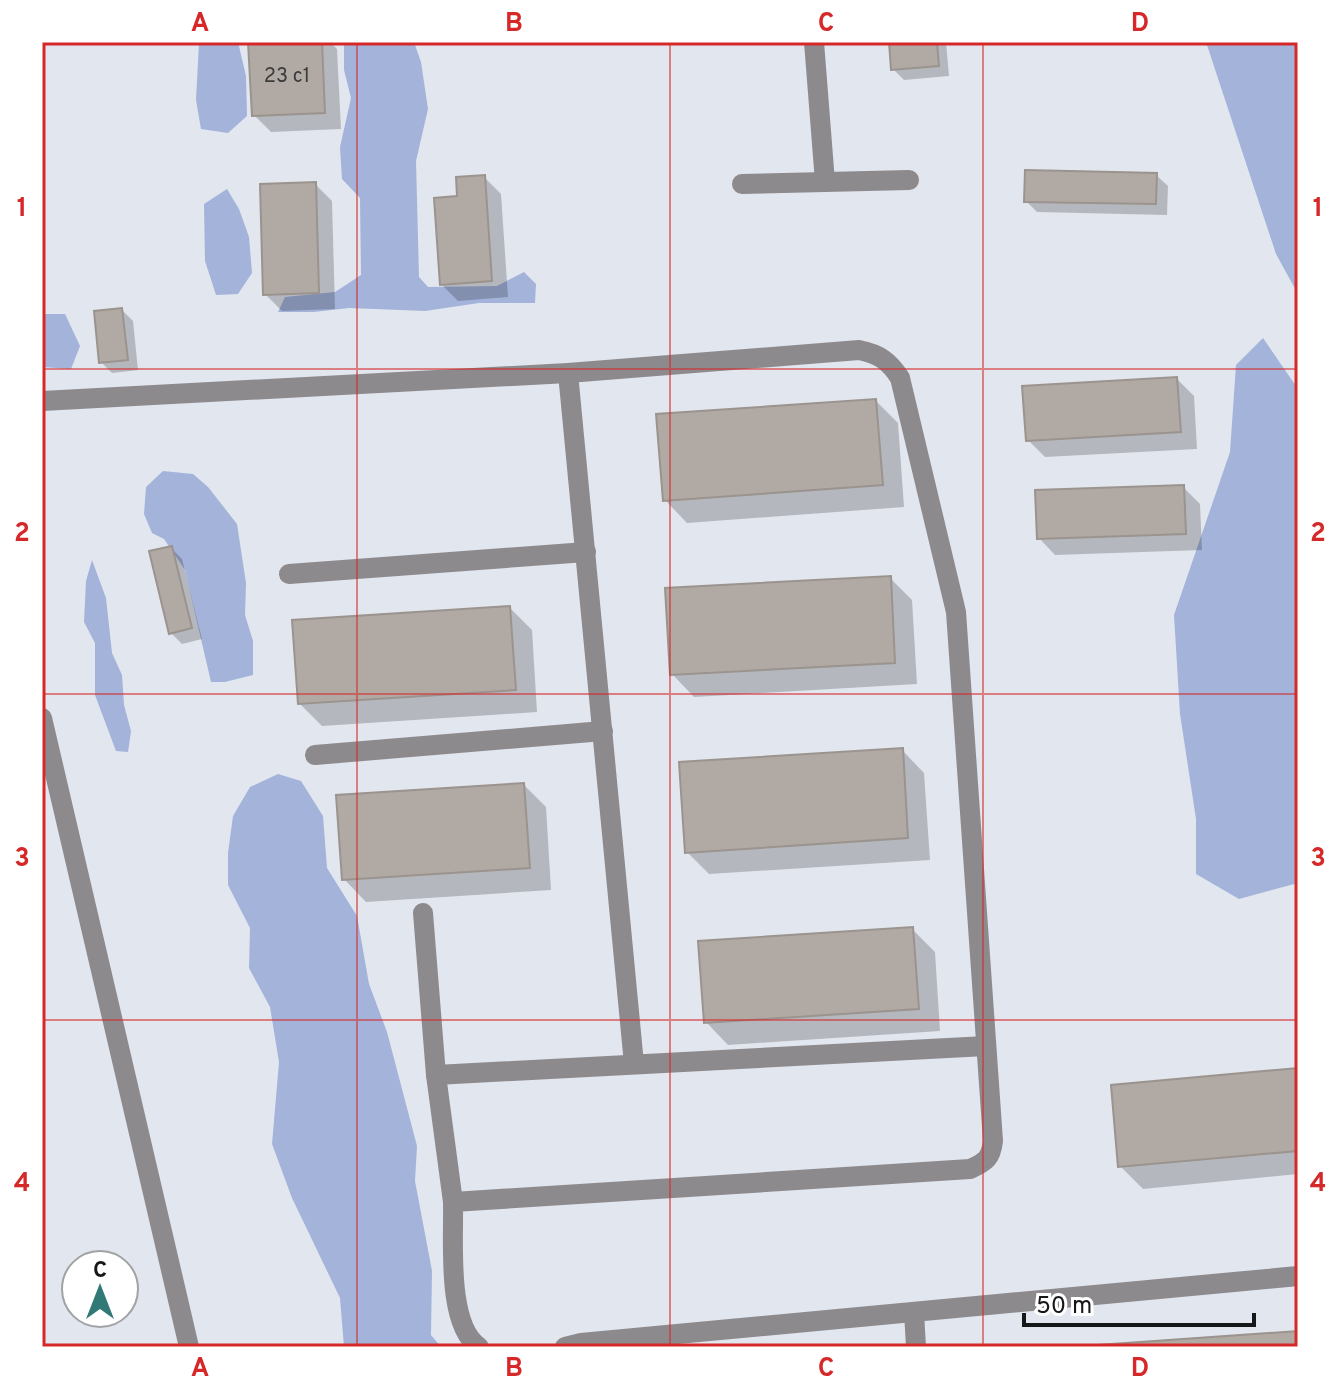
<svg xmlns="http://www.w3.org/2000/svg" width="1340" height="1389" font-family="Overpass,sans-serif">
<rect width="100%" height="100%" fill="#e2e6ee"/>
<g fill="#a3b3da">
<path d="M238 42 246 76 247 116 228 133 201 129 196 100 199 43Z"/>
<path d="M344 42H414L421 62 428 109 416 161 419 277 428 287 497 286 524 272 536 284 535 303H479L425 311 349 308 314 312H278L285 297 335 292 361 275 360 198 342 179 340 147 351 98 344 70Z"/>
<path d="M1206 42H1298V294L1276 254Z"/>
<path d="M227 189 239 209 249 237 252 273 238 294 216 295 205 261 204 204Z"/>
<path d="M42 314H65L80 346 71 369 42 367Z"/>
<path d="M1263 338 1298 389V883L1239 899 1196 874V819L1180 714 1174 615 1230 452 1236 365Z"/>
<path d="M163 471 193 474 208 487 237 524 246 583 245 615 253 641V675L225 682H211L185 570 164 539 152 533 144 514 146 487Z"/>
<path d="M92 560 106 598 112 653 122 675 124 705 131 731 128 752 116 751 95 695V643L84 622 86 581Z"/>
<path d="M278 774 301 781 323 816 327 868 357 916 369 984 387 1032 417 1146 415 1181 432 1271 431 1335 441 1347H344L340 1298 292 1198 272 1144 279 1062 270 1007 249 968 250 928 228 885V853L233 816 250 787Z"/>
</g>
<g fill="#0003">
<path d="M250 42H330L337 49 341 129 271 132 254 115Z"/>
<path d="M891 42H946L949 76 904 80 893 69Z"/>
<path d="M1156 175 1168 186 1167 215 1037 212 1026 201Z"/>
<path d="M484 177 501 194 508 297 458 301 441 284 459 198Z"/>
<path d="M315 184 332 201 335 309 282 311 265 294Z"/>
<path d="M122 310 133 321 138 370 112 373 101 362Z"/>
<path d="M1177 379 1194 396 1197 449 1045 457 1028 440Z"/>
<path d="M876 401 898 423 904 507 687 523 665 500Z"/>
<path d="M1183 487 1200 504 1202 550 1055 555 1039 538Z"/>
<path d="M171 548 182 559 202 639 182 644 171 633Z"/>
<path d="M890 578 912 600 917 684 694 697 672 674Z"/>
<path d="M510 608 532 630 537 712 322 726 299 703Z"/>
<path d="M902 750 924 773 930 860 709 874 687 852Z"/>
<path d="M524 785 546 807 551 890 366 902 344 879Z"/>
<path d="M912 929 935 952 940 1031 728 1045 706 1022Z"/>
<path d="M1298 1070V1174L1143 1189 1120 1166Z"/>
</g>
<g fill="#b1aaa4" stroke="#9b938e" stroke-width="2">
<path d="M248 42H322L325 113 252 116Z"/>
<path d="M889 42H937L939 66 891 70Z"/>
<path d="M1025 170 1157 173 1156 204 1024 202Z"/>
<path d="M485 175 492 281 440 285 434 198 457 196 456 177Z"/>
<path d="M316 182 319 293 263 295 260 184Z"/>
<path d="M122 308 128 360 99 363 94 311Z"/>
<path d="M1177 377 1181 432 1026 441 1022 386Z"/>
<path d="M876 399 883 485 663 501 656 414Z"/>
<path d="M1184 485 1186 534 1037 539 1035 490Z"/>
<path d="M172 546 192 628 169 634 149 551Z"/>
<path d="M891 576 895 663 670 675 665 588Z"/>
<path d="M510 606 516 690 298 704 292 620Z"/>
<path d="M903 748 908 838 685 853 679 762Z"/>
<path d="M524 783 530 868 342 880 336 795Z"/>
<path d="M913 927 919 1009 704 1023 698 941Z"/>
<path d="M1298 1068V1151L1118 1167 1111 1085Z"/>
<path d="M1298 1331V1347H1098V1345Z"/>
</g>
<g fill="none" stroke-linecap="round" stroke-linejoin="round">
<g stroke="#8d8a8e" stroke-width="20">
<path d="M814 42 825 182"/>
<path d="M742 184 909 180"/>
<path d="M568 373 634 1064"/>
<path d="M42 401 568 373 859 350C879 354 889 361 900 378L956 612 993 1141C991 1158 986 1162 970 1169L453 1202C454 1239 446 1325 479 1347"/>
<path d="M289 574 586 552"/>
<path d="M42 718 189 1347"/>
<path d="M315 755 603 731"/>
<path d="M423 913 436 1075 453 1202"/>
<path d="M436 1075 986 1046"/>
<path d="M914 1312 916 1347"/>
<path d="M565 1347 581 1343 1298 1276"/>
</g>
</g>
<path fill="none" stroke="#d62828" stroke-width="2" stroke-opacity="0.55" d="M357 42V1347M670 42V1347M983 42V1347M42 369H1298M42 694H1298M42 1020H1298"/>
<g text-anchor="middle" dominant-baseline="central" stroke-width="8" stroke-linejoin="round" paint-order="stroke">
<g font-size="20" fill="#3c3c3c">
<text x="287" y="77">23 с1</text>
</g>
</g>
<rect width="1340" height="1389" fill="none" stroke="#ffffff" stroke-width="88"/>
<g transform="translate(100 1289)"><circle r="38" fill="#ffffff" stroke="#a1a2a3" stroke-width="2"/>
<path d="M0-6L14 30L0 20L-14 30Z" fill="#307976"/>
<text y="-12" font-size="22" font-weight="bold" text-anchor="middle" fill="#151719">С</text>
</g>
<path d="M1024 1313v12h230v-12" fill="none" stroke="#151719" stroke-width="4"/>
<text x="1036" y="1313" font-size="24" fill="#151719" stroke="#ffffff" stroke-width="6" paint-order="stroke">50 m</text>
<rect x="44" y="44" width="1252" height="1301" fill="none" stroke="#d62828" stroke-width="3"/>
<g font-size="26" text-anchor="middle" font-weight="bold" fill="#d62828">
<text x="200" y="31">A</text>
<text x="514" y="31">B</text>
<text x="826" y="31">C</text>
<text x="1140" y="31">D</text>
<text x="22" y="216">1</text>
<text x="1318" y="216">1</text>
<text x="22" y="541">2</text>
<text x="1318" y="541">2</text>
<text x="22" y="866">3</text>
<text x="1318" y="866">3</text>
<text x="22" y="1191">4</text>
<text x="1318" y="1191">4</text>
<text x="200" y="1376">A</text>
<text x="514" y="1376">B</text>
<text x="826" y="1376">C</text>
<text x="1140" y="1376">D</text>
</g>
</svg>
